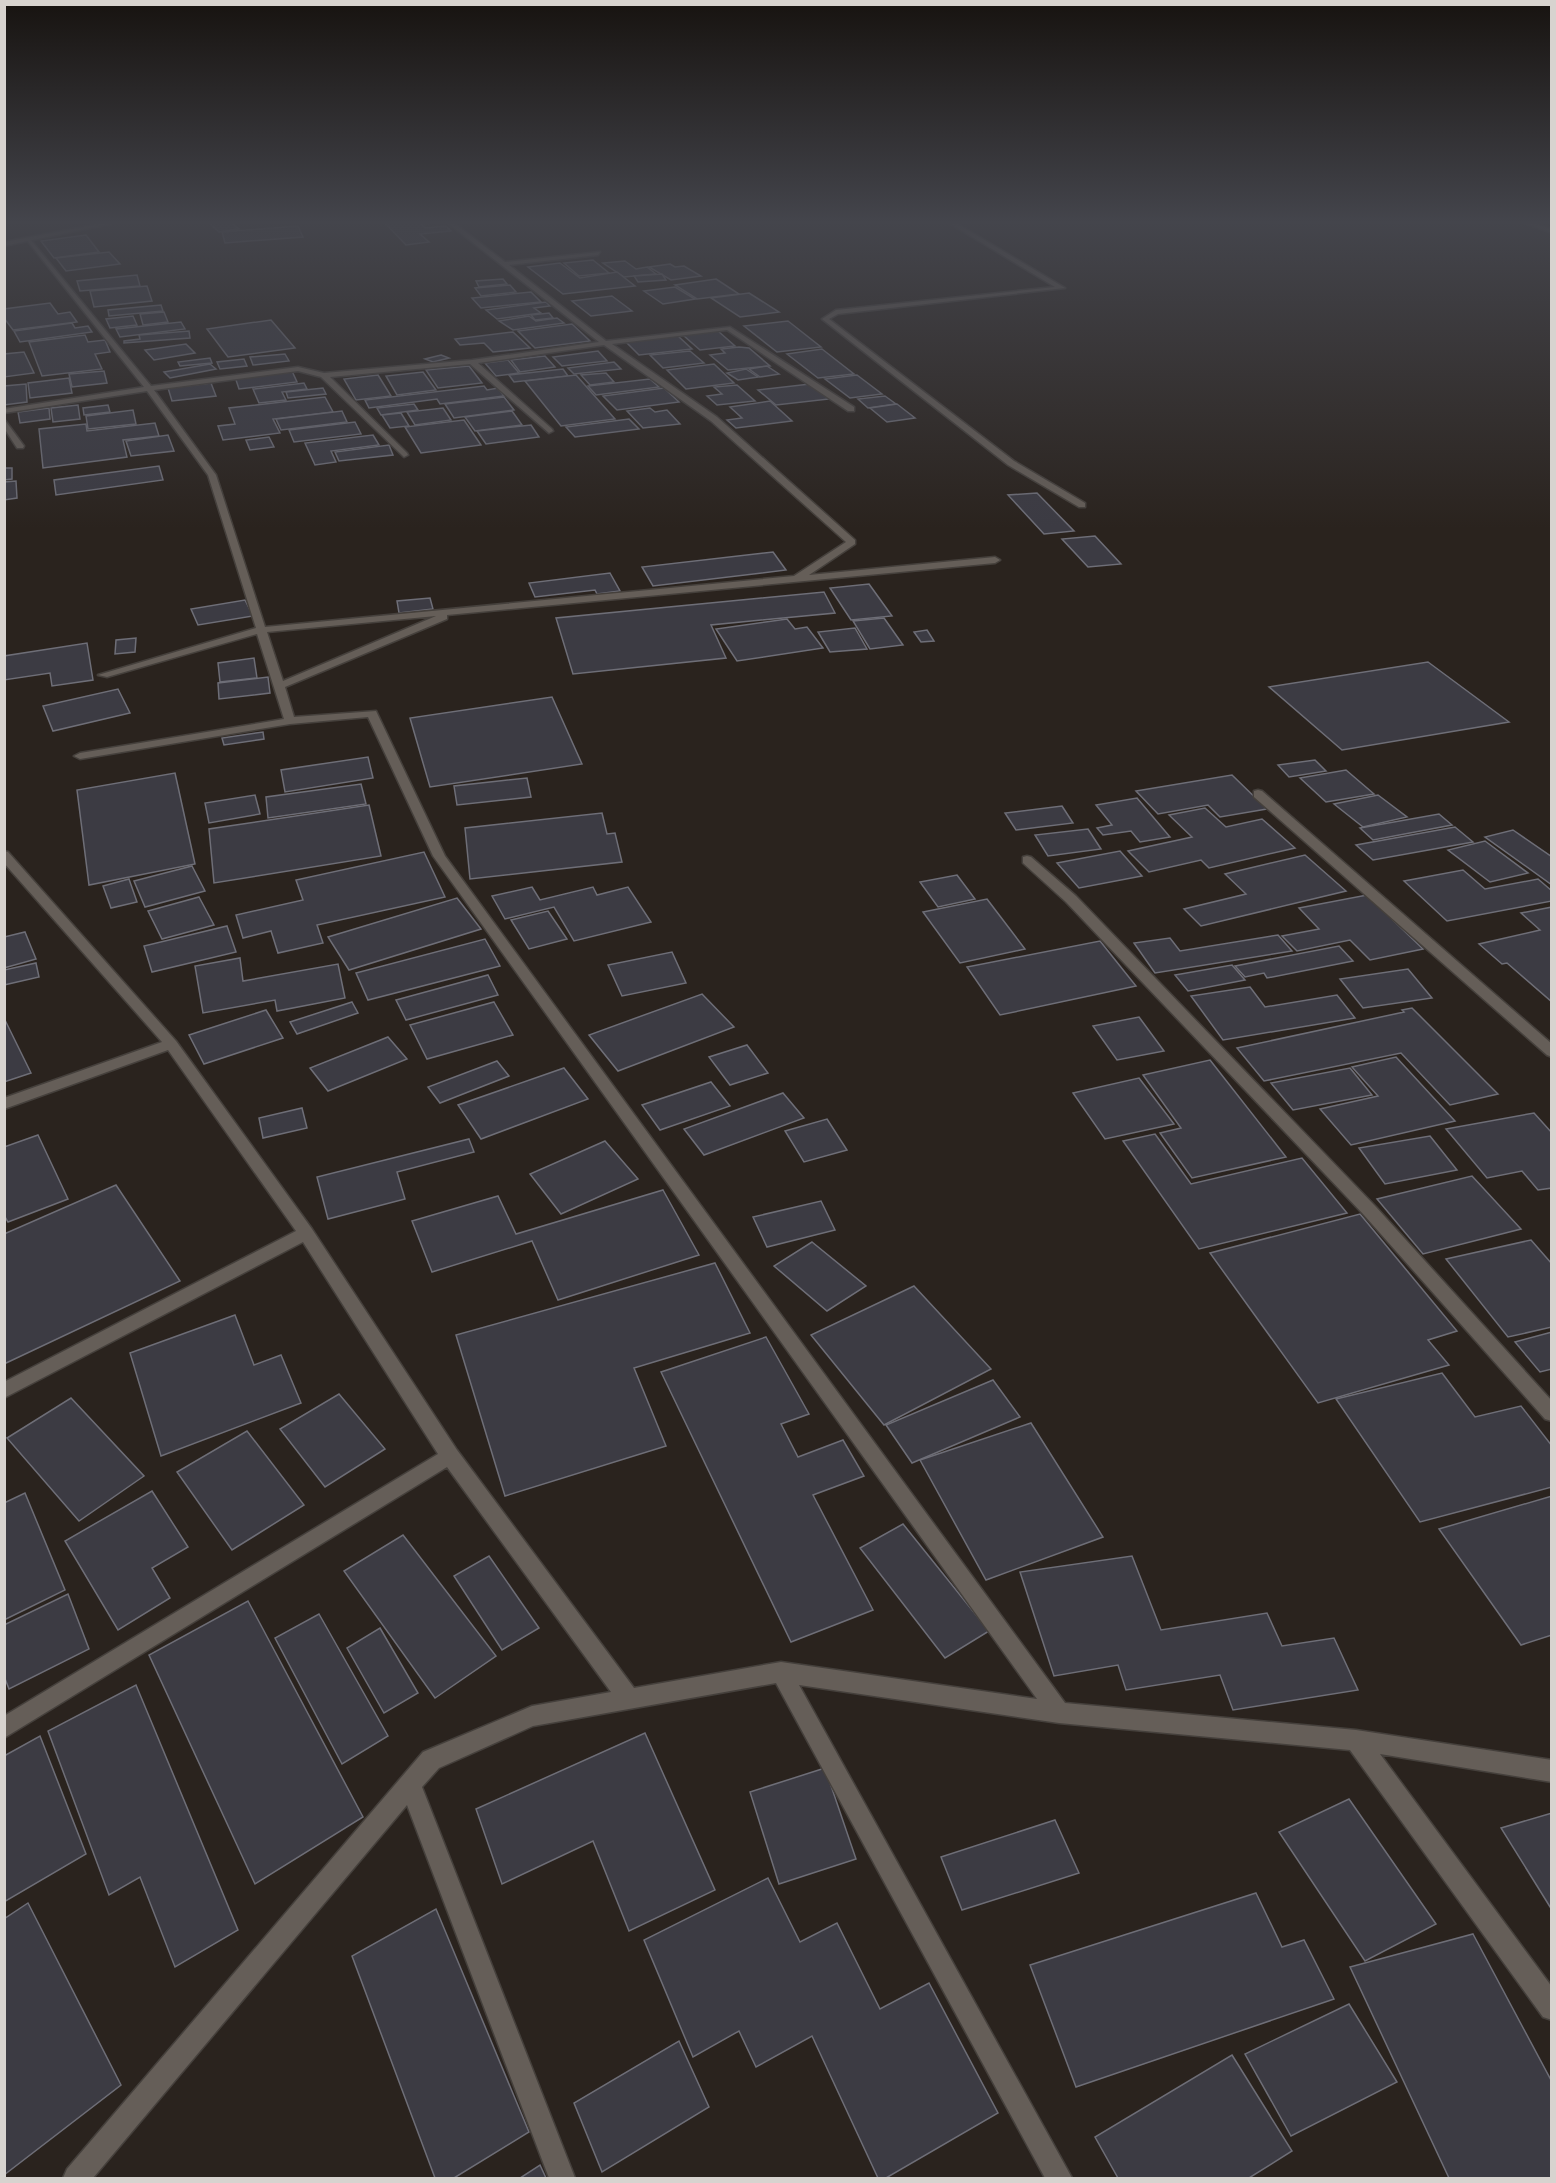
<svg xmlns="http://www.w3.org/2000/svg" width="1556" height="2183" font-family="'Zilla Slab',serif">
<rect width="100%" height="100%" fill="#2a231e"/>
<g fill="#3c3b43" stroke="#6e6e77" stroke-width="1.5">
<path d="M209 223H232L239 229 219 232Z"/>
<path d="M385 223H436L421 224 426 228 446 226 451 231 420 234 429 242 406 245Z"/>
<path d="M298 226 303 237 225 243 222 232Z"/>
<path d="M86 235 99 252 54 258 41 241Z"/>
<path d="M109 252 120 264 66 271 56 258Z"/>
<path d="M593 260 609 273 579 276 564 263Z"/>
<path d="M625 261 636 269 647 267 656 274 624 277 603 263Z"/>
<path d="M560 263 580 278 617 272 635 286 563 294 528 267Z"/>
<path d="M670 264 675 267 684 266 701 276 671 280 649 267Z"/>
<path d="M662 274 666 280 638 282 634 276Z"/>
<path d="M137 275 140 286 80 291 77 281Z"/>
<path d="M503 279 507 284 479 287 476 281Z"/>
<path d="M716 279 739 294 697 299 675 285Z"/>
<path d="M510 285 516 292 481 296 475 288Z"/>
<path d="M147 286 152 301 94 307 90 291Z"/>
<path d="M675 287 695 299 663 304 644 291Z"/>
<path d="M531 292 541 302 481 308 472 298Z"/>
<path d="M749 293 779 312 740 317 711 298Z"/>
<path d="M612 296 632 311 591 316 572 301Z"/>
<path d="M546 302 550 306 534 308 541 313 497 319 486 310Z"/>
<path d="M50 303 58 314 70 312 77 322 13 330 4 318V309Z"/>
<path d="M161 305 163 311 109 316 108 310Z"/>
<path d="M164 312 168 322 143 325 140 314Z"/>
<path d="M549 313 553 318 535 320 531 315Z"/>
<path d="M133 316 137 325 110 328 106 319Z"/>
<path d="M529 316 536 321 557 318 564 323 513 330 499 321Z"/>
<path d="M271 320 295 348 228 357 207 329Z"/>
<path d="M788 321 821 347 777 352 744 326Z"/>
<path d="M181 322 185 329 120 337 116 329Z"/>
<path d="M72 323 75 328 88 326 92 332 20 342 14 331Z"/>
<path d="M572 324 590 341 535 348 518 331Z"/>
<path d="M189 331 190 338 124 343V341L140 339 139 335Z"/>
<path d="M718 331 735 346 700 350 683 335Z"/>
<path d="M513 332 530 348 493 352 484 343 460 345 455 339Z"/>
<path d="M85 335 88 342 105 340 110 352 95 354 102 369 42 376 29 342Z"/>
<path d="M678 336 692 349 639 355 626 342Z"/>
<path d="M186 344 195 353 154 360 145 350Z"/>
<path d="M739 347 749 348 770 366 728 370 710 355 725 353 721 349Z"/>
<path d="M822 349 854 374 818 378 787 354Z"/>
<path d="M598 351 607 361 562 366 553 357Z"/>
<path d="M690 351 704 363 663 368 650 355Z"/>
<path d="M24 352 34 373 4 377V354Z"/>
<path d="M285 354 289 361 253 365 250 357Z"/>
<path d="M441 355 449 358 433 362 425 359Z"/>
<path d="M545 356 555 367 520 372 511 360Z"/>
<path d="M210 358 212 363 180 366 178 362Z"/>
<path d="M244 359 247 366 220 369 217 362Z"/>
<path d="M508 360 519 373 496 376 485 363Z"/>
<path d="M614 362 621 369 574 374 568 368Z"/>
<path d="M210 364 216 369 170 378 164 372Z"/>
<path d="M714 364 734 383 686 389 667 370Z"/>
<path d="M469 366 482 383 438 388 426 370Z"/>
<path d="M767 366 779 374 760 377 749 369Z"/>
<path d="M563 369 568 376 514 382 509 375Z"/>
<path d="M746 369 758 377 738 380 727 373Z"/>
<path d="M104 371 107 383 72 387 69 374Z"/>
<path d="M292 371 297 382 239 389 235 377Z"/>
<path d="M423 372 436 390 397 395 386 376Z"/>
<path d="M606 373 614 382 590 385 581 375Z"/>
<path d="M378 375 391 396 356 400 344 379Z"/>
<path d="M576 375 615 419 561 426 525 381Z"/>
<path d="M857 375 882 394 850 398 825 379Z"/>
<path d="M69 378 72 393 30 398 28 383Z"/>
<path d="M650 379 659 387 596 395 588 386Z"/>
<path d="M211 383 216 396 172 401 168 388Z"/>
<path d="M304 383 307 389 282 392 286 400 259 403 253 389Z"/>
<path d="M26 384 27 402 4 405V386Z"/>
<path d="M810 384 829 399 776 405 758 390Z"/>
<path d="M737 385 755 401 717 405 707 396 722 394 714 387Z"/>
<path d="M484 386 487 390 498 388 504 396 440 404 437 399 369 408 365 400Z"/>
<path d="M323 388 326 394 288 398 286 392Z"/>
<path d="M664 388 679 402 617 410 603 396Z"/>
<path d="M885 396 896 404 868 408 858 399Z"/>
<path d="M325 397 333 412 273 419 280 433 223 440 218 426 235 424 229 408Z"/>
<path d="M504 397 514 410 454 418 445 404Z"/>
<path d="M770 401 792 421 736 428 727 420 742 418 730 407Z"/>
<path d="M414 404 418 410 381 415 377 408Z"/>
<path d="M897 404 915 418 887 422 870 408Z"/>
<path d="M78 405 80 419 53 422 51 408Z"/>
<path d="M108 405 110 412 84 415 83 408Z"/>
<path d="M49 408 50 419 20 423 18 412Z"/>
<path d="M443 408 451 420 415 425 407 412Z"/>
<path d="M650 408 655 412 667 410 680 424 643 428 627 411Z"/>
<path d="M133 410 136 424 88 429 86 416Z"/>
<path d="M342 411 347 422 281 430 276 419Z"/>
<path d="M512 411 522 425 475 431 465 417Z"/>
<path d="M401 413 409 426 390 428 382 415Z"/>
<path d="M629 419 639 429 575 437 566 427Z"/>
<path d="M464 420 481 445 421 453 405 427Z"/>
<path d="M355 422 361 434 294 442 289 430Z"/>
<path d="M155 423 159 436 123 440 127 457 43 468 39 429 86 424 87 431Z"/>
<path d="M531 425 539 437 486 444 477 431Z"/>
<path d="M168 435 174 451 131 456 126 441Z"/>
<path d="M373 435 379 445 331 451 336 462 315 465 305 443Z"/>
<path d="M269 437 274 447 250 450 246 440Z"/>
<path d="M389 445 393 455 339 461 335 452Z"/>
<path d="M159 466 163 480 56 495 54 480Z"/>
<path d="M4 468H12V479L4 480Z"/>
<path d="M16 481 17 498 4 500V482Z"/>
<path d="M1037 493 1074 531 1044 534 1008 495Z"/>
<path d="M1095 536 1121 564 1088 567 1062 539Z"/>
<path d="M773 552 786 570 653 586 642 567Z"/>
<path d="M610 573 620 591 597 594 595 590 535 597 529 583Z"/>
<path d="M869 584 892 616 851 620 830 588Z"/>
<path d="M824 592 835 613 711 625 726 658 573 674 556 618Z"/>
<path d="M430 598 433 609 399 613 397 601Z"/>
<path d="M245 600 253 616 198 625 191 609Z"/>
<path d="M884 618 903 645 870 649 853 621Z"/>
<path d="M787 619 795 629 807 627 823 648 737 661 716 629Z"/>
<path d="M855 628 867 649 830 652 818 632Z"/>
<path d="M927 630 934 641 921 642 914 632Z"/>
<path d="M136 638 135 652 115 654 116 640Z"/>
<path d="M87 643 93 680 52 686 50 673 4 680V656Z"/>
<path d="M254 658 257 678 220 682 218 663Z"/>
<path d="M1428 662 1509 722 1342 750 1269 687Z"/>
<path d="M268 677 270 693 219 699 218 683Z"/>
<path d="M118 689 130 713 53 731 43 706Z"/>
<path d="M552 697 582 764 430 787 410 718Z"/>
<path d="M263 732 264 739 224 745 222 738Z"/>
<path d="M368 757 373 778 285 792 281 770Z"/>
<path d="M1315 760 1326 771 1289 777 1278 765Z"/>
<path d="M1346 770 1374 794 1326 802 1300 778Z"/>
<path d="M175 773 195 864 89 885 77 790Z"/>
<path d="M1232 775 1267 809 1220 817 1208 805 1158 814 1136 791Z"/>
<path d="M527 778 531 797 457 805 454 786Z"/>
<path d="M361 784 366 804 268 818 266 797Z"/>
<path d="M255 795 260 814 209 823 205 803Z"/>
<path d="M1378 795 1407 817 1363 827 1334 804Z"/>
<path d="M1137 798 1170 837 1140 842 1131 831 1103 835 1097 828 1112 825 1096 805Z"/>
<path d="M369 805 381 856 214 883 209 829Z"/>
<path d="M1062 806 1073 823 1016 830 1005 813Z"/>
<path d="M1205 808 1226 827 1262 819 1295 848 1209 868 1201 860 1149 872 1128 851 1192 837 1169 815Z"/>
<path d="M602 813 607 834 615 833 622 862 470 879 465 828Z"/>
<path d="M1439 814 1452 825 1373 840 1360 828Z"/>
<path d="M1455 827 1473 842 1373 860 1356 845Z"/>
<path d="M1088 829 1101 849 1048 856 1035 835Z"/>
<path d="M1513 830 1552 857V885L1485 837Z"/>
<path d="M1485 841 1528 873 1490 882 1448 850Z"/>
<path d="M1120 851 1142 876 1079 888 1057 863Z"/>
<path d="M424 852 445 897 317 925 323 943 278 953 271 931 243 938 236 915 303 900 296 880Z"/>
<path d="M1305 855 1346 891 1201 926 1184 909 1246 894 1225 874Z"/>
<path d="M192 866 205 891 145 907 134 881Z"/>
<path d="M1463 870 1485 889 1538 879 1552 891V901L1447 921 1404 881Z"/>
<path d="M957 875 975 899 938 907 920 882Z"/>
<path d="M129 879 137 902 111 908 103 886Z"/>
<path d="M532 887 540 900 593 887 597 895 628 887 651 922 574 941 554 907 505 919 492 896Z"/>
<path d="M1367 895 1423 949 1370 960 1350 940 1297 951 1282 936 1319 929 1299 908Z"/>
<path d="M199 897 214 925 162 939 148 911Z"/>
<path d="M457 898 481 929 349 970 328 937Z"/>
<path d="M987 899 1025 949 960 963 923 912Z"/>
<path d="M1552 907V1002L1507 963 1502 964 1479 944 1540 930 1521 913Z"/>
<path d="M548 911 567 939 529 949 511 920Z"/>
<path d="M227 926 236 952 152 972 144 946Z"/>
<path d="M25 932 36 959 4 968V937Z"/>
<path d="M1278 935 1292 951 1155 973 1134 943 1170 938 1180 951Z"/>
<path d="M485 939 500 966 368 1000 356 973Z"/>
<path d="M1100 941 1136 986 1000 1015 967 967Z"/>
<path d="M1339 946 1353 961 1267 978 1264 973 1245 977 1235 966Z"/>
<path d="M672 952 686 983 622 996 608 965Z"/>
<path d="M240 958 243 981 338 964 345 998 277 1011 275 1000 203 1013 195 966Z"/>
<path d="M36 963 39 977 4 985V970Z"/>
<path d="M1232 965 1245 980 1188 991 1175 975Z"/>
<path d="M1408 969 1432 998 1363 1008 1340 979Z"/>
<path d="M488 975 498 995 406 1020 396 1000Z"/>
<path d="M1250 987 1265 1007 1337 995 1355 1018 1223 1040 1191 996Z"/>
<path d="M702 994 734 1027 618 1071 589 1035Z"/>
<path d="M352 1002 358 1013 297 1034 290 1022Z"/>
<path d="M494 1002 513 1035 427 1059 410 1025Z"/>
<path d="M1412 1008 1498 1094 1450 1105 1401 1053 1264 1081 1237 1048 1404 1012 1402 1010Z"/>
<path d="M266 1010 283 1038 204 1064 189 1035Z"/>
<path d="M1139 1017 1164 1051 1117 1060 1093 1026Z"/>
<path d="M4 1018 31 1073 4 1082Z"/>
<path d="M388 1037 407 1059 328 1091 310 1068Z"/>
<path d="M747 1045 768 1073 730 1085 709 1057Z"/>
<path d="M1396 1057 1455 1121 1351 1145 1320 1109 1378 1096 1352 1067Z"/>
<path d="M1210 1060 1286 1157 1192 1178 1160 1133 1181 1128 1143 1075Z"/>
<path d="M497 1061 509 1076 440 1103 428 1087Z"/>
<path d="M564 1068 588 1099 481 1139 458 1105Z"/>
<path d="M1350 1068 1372 1095 1293 1110 1271 1083Z"/>
<path d="M1139 1078 1174 1124 1105 1139 1073 1093Z"/>
<path d="M711 1082 730 1106 660 1130 642 1105Z"/>
<path d="M783 1093 804 1118 704 1155 684 1129Z"/>
<path d="M302 1108 307 1128 263 1138 259 1118Z"/>
<path d="M1534 1113 1552 1133V1188L1538 1190 1522 1171 1487 1178 1446 1129Z"/>
<path d="M827 1119 847 1150 804 1162 785 1131Z"/>
<path d="M1155 1134 1191 1184 1302 1158 1347 1213 1199 1249 1123 1141Z"/>
<path d="M38 1135 68 1199 8 1222 4 1215V1147Z"/>
<path d="M1430 1136 1457 1170 1385 1184 1359 1148Z"/>
<path d="M469 1139 474 1152 397 1172 405 1199 328 1219 317 1177Z"/>
<path d="M605 1141 638 1179 561 1214 530 1174Z"/>
<path d="M1472 1176 1521 1229 1423 1254 1377 1199Z"/>
<path d="M116 1185 180 1281 4 1364V1234Z"/>
<path d="M663 1190 699 1255 558 1300 532 1241 432 1272 412 1221 498 1196 516 1234Z"/>
<path d="M821 1201 835 1230 767 1247 753 1217Z"/>
<path d="M1360 1214 1457 1331 1428 1340 1449 1365 1318 1403 1210 1253Z"/>
<path d="M1531 1240 1552 1264V1327L1508 1337 1446 1259Z"/>
<path d="M812 1242 866 1286 827 1311 774 1266Z"/>
<path d="M715 1263 750 1333 634 1368 666 1446 505 1496 456 1335Z"/>
<path d="M914 1286 991 1369 884 1425 811 1335Z"/>
<path d="M235 1315 254 1365 281 1355 301 1403 161 1456 130 1353Z"/>
<path d="M1552 1332V1369L1540 1372 1515 1342Z"/>
<path d="M766 1337 809 1414 781 1424 798 1457 843 1440 864 1476 813 1495 873 1610 791 1642 661 1372Z"/>
<path d="M1442 1373 1475 1417 1521 1406 1552 1446V1487L1420 1522 1336 1399Z"/>
<path d="M993 1380 1020 1417 912 1463 886 1425Z"/>
<path d="M339 1394 385 1449 325 1487 280 1429Z"/>
<path d="M71 1398 144 1476 79 1521 7 1438Z"/>
<path d="M1031 1423 1103 1537 986 1580 920 1460Z"/>
<path d="M247 1431 304 1505 232 1550 177 1472Z"/>
<path d="M152 1491 188 1547 152 1568 170 1598 118 1630 65 1541Z"/>
<path d="M25 1493 65 1590 4 1620V1503Z"/>
<path d="M1552 1496V1635L1521 1645 1439 1529Z"/>
<path d="M903 1524 989 1631 945 1658 860 1548Z"/>
<path d="M403 1535 496 1656 435 1698 344 1571Z"/>
<path d="M489 1556 539 1628 502 1650 454 1576Z"/>
<path d="M1132 1556 1161 1630 1267 1613 1282 1646 1334 1638 1358 1690 1233 1710 1220 1675 1126 1690 1118 1665 1054 1676 1020 1572Z"/>
<path d="M68 1594 89 1649 9 1689 4 1676V1625Z"/>
<path d="M248 1601 363 1817 255 1884 149 1655Z"/>
<path d="M319 1614 388 1736 342 1764 275 1638Z"/>
<path d="M380 1628 418 1693 384 1713 347 1648Z"/>
<path d="M136 1685 238 1930 175 1967 140 1877 109 1895 48 1731Z"/>
<path d="M645 1733 715 1890 629 1931 593 1841 502 1884 476 1809Z"/>
<path d="M40 1736 86 1854 4 1902V1756Z"/>
<path d="M825 1768 856 1859 779 1884 750 1792Z"/>
<path d="M1349 1799 1436 1924 1365 1961 1279 1832Z"/>
<path d="M1552 1813V1910L1501 1828Z"/>
<path d="M1055 1820 1079 1873 962 1910 941 1857Z"/>
<path d="M768 1878 800 1942 837 1923 880 2009 929 1983 998 2113 886 2178H878L812 2036 756 2067 739 2031 693 2057 644 1940Z"/>
<path d="M1256 1893 1282 1947 1304 1940 1334 1999 1076 2087 1030 1965Z"/>
<path d="M28 1903 121 2085 4 2175V1919Z"/>
<path d="M436 1909 529 2132 454 2178H435L352 1956Z"/>
<path d="M1473 1934 1552 2082V2178H1449L1350 1967Z"/>
<path d="M1349 2004 1397 2082 1291 2136 1245 2054Z"/>
<path d="M679 2041 709 2107 602 2172 574 2103Z"/>
<path d="M1232 2055 1292 2151 1249 2178H1118L1095 2137Z"/>
<path d="M540 2165 546 2178H520Z"/>
</g>
<g fill="none" stroke-linecap="round" stroke-linejoin="round">
<defs>
<g id="street">
<path d="M448 223H454L505 262 600 252 598 255 509 265 606 341 730 327 854 407V411H848L727 330 612 344 717 417 855 540V544L809 575 995 557 1000 560 995 563 447 615V619L285 687 294 717 376 711 445 856 1065 1703 1356 1730 1552 1760V1782L1380 1754 1552 1987V2020L1543 2017 1350 1750 1059 1723 799 1685 1072 2178H1045L776 1683 533 1726 439 1768 422 1787 575 2178H549L407 1805 93 2178H63L67 2169 423 1752 532 1706 611 1692 447 1467 4 1738V1716L438 1454 303 1242 4 1398V1382L296 1231 168 1050 4 1109V1098L162 1042 4 863V851L8 852 176 1041 312 1229 457 1450 634 1688 781 1662 1037 1699 433 856 368 717 290 724 80 759 74 756 80 753 284 719 257 634 107 677 98 675 256 628 208 475 147 391 4 413V409L144 387 26 239H30L151 386 298 367 324 373 472 360 599 342ZM604 345 711 421 846 542 794 576 265 627 216 475 154 390 298 371 321 377 404 457 408 455 407 453 330 377 470 364 549 433 553 431 552 429 478 363ZM436 616 283 681 267 632Z"/>
<path d="M949 223H956L1065 288 838 314 829 319 1014 461 1085 503V507H1079L1008 465 822 319 836 310 1055 287Z"/>
<path d="M1525 223H1533L1552 229V233Z"/>
<path d="M4 419 24 446 23 448H17L4 428Z"/>
<path d="M1258 790 1262 791 1552 1044V1057L1547 1055 1254 797V791Z"/>
<path d="M1027 856 1031 857 1076 896 1376 1207 1552 1401V1421L1545 1419 1364 1215 1066 902 1023 863V857Z"/>
</g>
<path id="secondary" d="M104 223H114L4 246V242Z"/>
</defs>
<use href="#street" stroke="#45403c" stroke-width="3"/>
<use href="#secondary" stroke="#45403c" stroke-width="3"/>
<use href="#street" fill="#655e58" fill-rule="evenodd"/>
<use href="#secondary" fill="#655e58" fill-rule="evenodd"/>
</g>
<linearGradient id="sky" x2="0" y2="1"><stop stop-color="#171310"/><stop offset="0.42" stop-color="#44454c"/><stop offset="1" stop-color="#44454c" stop-opacity="0"/></linearGradient>
<rect width="1556" height="528" fill="url(#sky)"/>
<rect width="1556" height="2183" fill="none" stroke="#d7d3cf" stroke-width="12"/>
</svg>
